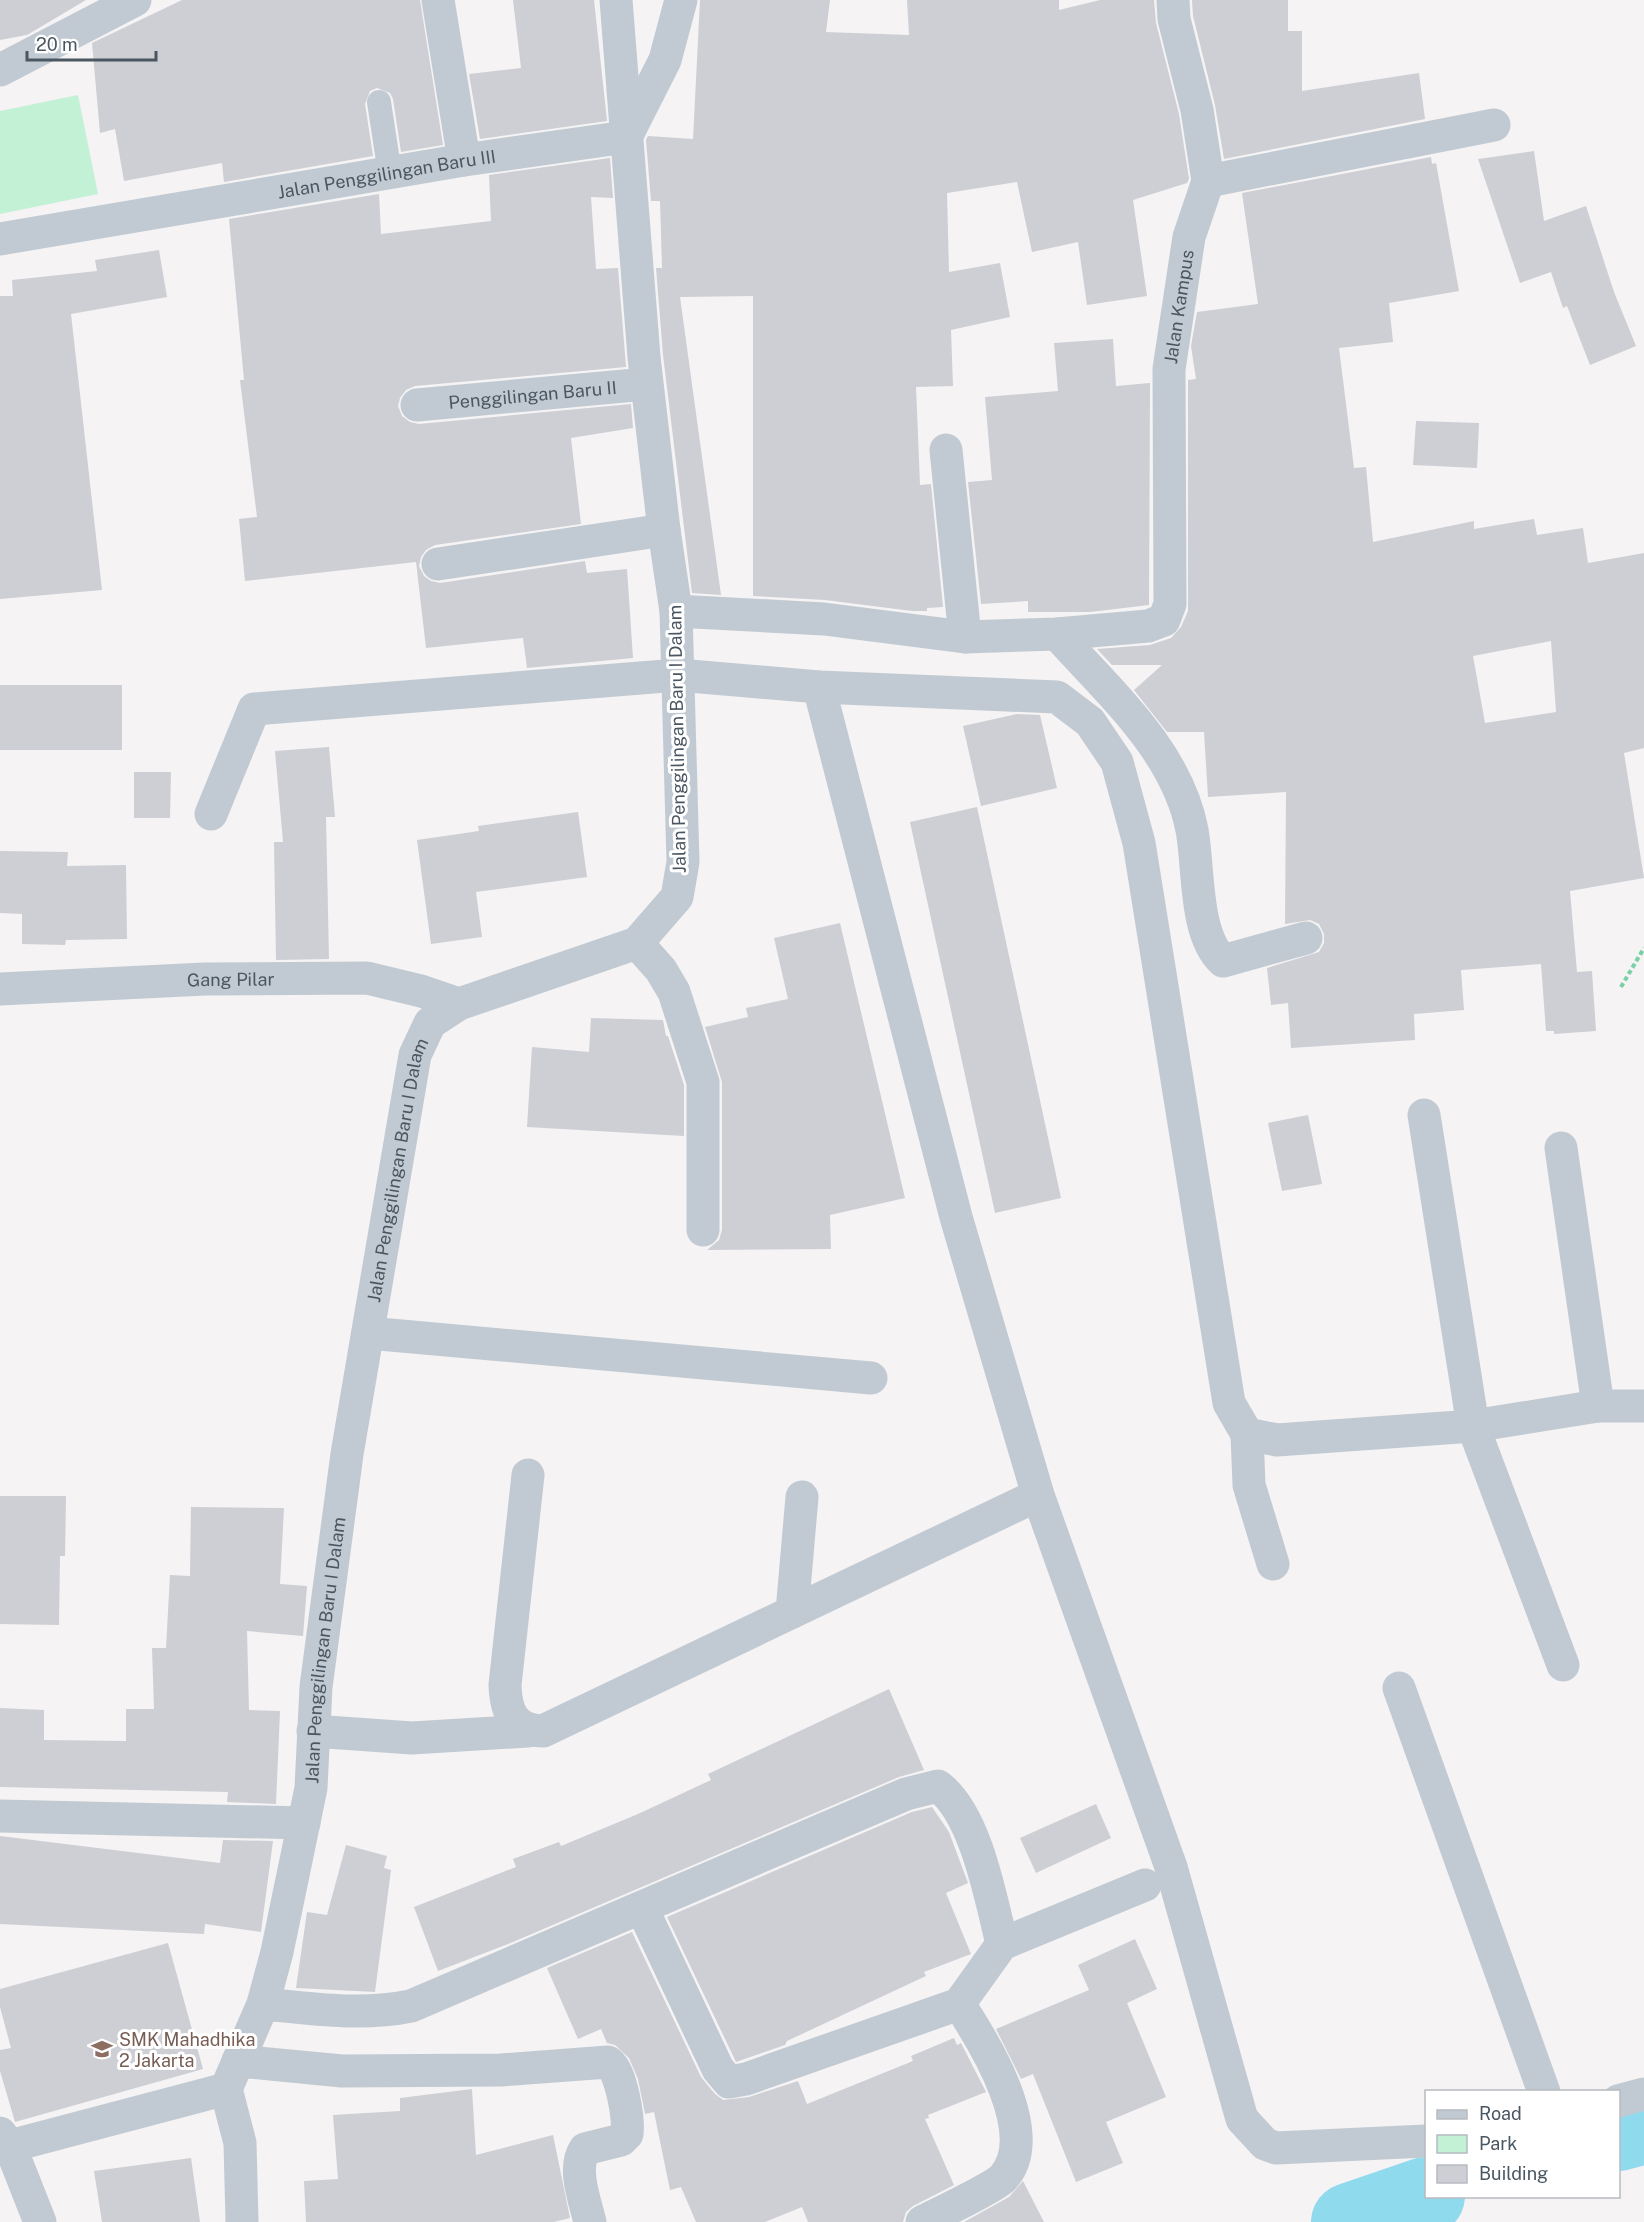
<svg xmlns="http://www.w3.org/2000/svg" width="1644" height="2222" font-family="'Public Sans',sans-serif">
<rect width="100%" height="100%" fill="#f5f3f3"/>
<path fill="#c3f1d5" d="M78 95 98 194 0 214V111Z"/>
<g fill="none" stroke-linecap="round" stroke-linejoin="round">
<g stroke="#90daee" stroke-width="78">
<path d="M1618 2132 1644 2125"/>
<path d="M1350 2222 1426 2196"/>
</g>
</g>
<g fill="#cdcfd5" fill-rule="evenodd">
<path d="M0 0H86L27 35 0 40Z"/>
<path d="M182 0H420L443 145 401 152 393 99 390 93 377 88 370 91 365 104 373 156 224 182 222 163 124 181 115 129 100 133 92 43Z"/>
<path d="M513 0H594L607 121 480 139 469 74 521 68Z"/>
<path d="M700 0H830L826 32 909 35 907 0H1059V10L1100 0H1154L1156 23 1179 114 1189 179 1187 183 1133 200 1147 296 1087 305 1078 242 1032 252 1017 182 947 193 949 272 1000 263 1010 317 951 330 953 386 916 387 920 485 931 484 943 607 927 608V611H912L825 600 753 596V296L680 297 721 595 692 593 663 355 656 268H662L660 201H651L646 140 648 136 693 139Z"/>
<path d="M1192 0H1288V31H1302V91L1419 73 1425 119 1224 159 1215 105 1193 16Z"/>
<path d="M1534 151 1544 221 1586 206 1614 292 1636 346 1590 365 1567 306 1563 308 1551 272 1520 283 1478 159Z"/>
<path d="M1431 157 1432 164 1436 163 1459 291 1389 303 1393 342 1339 348 1354 468 1366 467 1373 542 1474 521V529L1534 519 1537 535 1583 528 1588 563 1644 553V748L1624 753 1644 878 1570 891 1577 972 1592 971 1596 1031 1554 1034V1031H1546L1541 964 1461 970 1464 1010 1414 1014 1415 1040 1291 1048 1288 1003 1271 1005 1267 968 1319 952 1324 943V934L1319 924 1310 920 1285 924 1286 792 1208 797 1204 732H1167L1134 690 1162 665H1112L1097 649 1150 645 1171 638 1181 627 1188 611V380L1196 379 1191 346 1197 312 1258 304 1242 193ZM1551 641 1556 712 1485 723 1473 656Z"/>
<path d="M610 158 613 198 591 197 596 269 618 268 626 367 415 386 406 390 400 398 398 406 402 416 410 422 419 424 631 404 633 428 571 438 581 524 435 545 426 550 421 557 419 566 424 576 431 581 440 583 585 561 587 573 627 569 633 658 527 668 523 638 426 648 416 562 245 581 239 519 257 517 240 380H244L229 219 379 194 381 234 491 221 489 175Z"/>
<path d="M159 250 167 297 71 314 102 590 0 599V296H13L12 280 97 271 95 260Z"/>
<path d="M1113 339 1116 386 1150 383 1149 605 1090 612H1028V601L981 604 968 482 992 480 985 397 1058 391 1054 343Z"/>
<path d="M1416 421 1479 423 1477 468 1413 465Z"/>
<rect x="0" y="685" width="122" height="65"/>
<path d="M1017 714 1040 715 1057 788 981 806 963 726Z"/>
<path d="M329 747 335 817H326L329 959 276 960 274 842H283L275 751Z"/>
<path d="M134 772H171L170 818H134Z"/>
<path d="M977 807 1061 1198 995 1213 910 822Z"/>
<path d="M578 812 587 877 476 892 482 937 431 944 417 840 479 831 478 826Z"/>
<path d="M0 851 68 852 67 866 126 865 127 939 66 940 65 945 22 944V914L0 913Z"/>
<path d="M840 923 905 1198 830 1215 831 1249 707 1250 719 1240 722 1230V1082L705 1027 748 1017 746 1008 788 999 774 938Z"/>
<path d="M591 1018 663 1020 666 1036H668L684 1085V1136L527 1127 532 1047 589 1052Z"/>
<path d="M1308 1115 1322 1184 1282 1191 1268 1123Z"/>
<path d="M0 1496H66L65 1556H60L59 1625 0 1624Z"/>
<path d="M191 1507 284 1508 280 1584 307 1586 303 1636 247 1631 249 1710 280 1711 276 1804 227 1802 228 1792 0 1787V1708L44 1710V1740L126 1741V1709H154L152 1648H166L170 1575 190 1576Z"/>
<path d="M889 1689 924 1770 899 1777 513 1942 438 1971 414 1907 516 1867 513 1859 559 1842 561 1846 638 1814 711 1780 708 1774Z"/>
<path d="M1096 1804 1111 1838 1036 1873 1020 1838Z"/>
<path d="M932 1807 949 1832 968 1883 946 1893 971 1954 924 1972 926 1976 787 2041 785 2045 736 2062 667 1917 912 1812Z"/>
<path d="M0 1836 220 1863 223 1840 273 1841 261 1932 205 1924 204 1934 0 1924Z"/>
<path d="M346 1845 387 1856 384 1868 391 1870 375 1992 296 1988 307 1912 327 1915Z"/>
<path d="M632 1932 701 2077 715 2094 723 2100 749 2097 798 2081 807 2104 913 2061 911 2056 954 2038 957 2045 961 2043 986 2092 928 2115 929 2118 925 2119 954 2185 913 2206 906 2212 903 2222H808L802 2207 765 2222H696L681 2187 670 2190 654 2112 645 2114 638 2079 629 2058 615 2045 607 2043 601 2029 578 2039 547 1968Z"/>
<path d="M1135 1939 1157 1989 1127 2003 1166 2097 1106 2122 1123 2163 1076 2182 1033 2074 1021 2079 996 2029 1089 1990 1078 1965Z"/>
<path d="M168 1943 203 2069 15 2122 0 2071V2050L11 2048 0 2007V1989Z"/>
<path d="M472 2089 476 2155 553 2135 570 2218 554 2222H306L304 2181 338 2179 333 2115 400 2111V2098Z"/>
<path d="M191 2158 200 2222H102L94 2171Z"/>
<path d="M1023 2181 1044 2222H964L1009 2197Z"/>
</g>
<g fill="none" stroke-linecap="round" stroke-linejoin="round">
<path stroke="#7ad0a6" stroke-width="4" stroke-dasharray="4.5 3" stroke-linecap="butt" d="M1621 987 1644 948"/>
<path stroke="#c1cad2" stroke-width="24" d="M379 102 390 174"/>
<g stroke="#c1cad2" stroke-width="33">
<path d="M438 0 464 160"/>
<path d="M0 70 135 0"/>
<path d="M626 137 665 60 681 0"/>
<path d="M1208 181 1494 125"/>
<path id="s1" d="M0 239 464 160 626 137"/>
<path id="s2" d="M417 405 646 384"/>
<path d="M946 450 965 637"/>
<path d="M438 564 664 530"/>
<path id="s3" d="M676 611 824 619 965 637 1057 634 1148 626 1164 620 1170 604 1169 369 1189 237 1208 181 1197 110 1174 19 1173 0"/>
<path d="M1057 634C1109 692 1177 751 1192 830 1199 867 1194 935 1223 961L1306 938"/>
<path d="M819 687 956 1217 1038 1495 1171 1867 1242 2119 1265 2144 1276 2148 1426 2141"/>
<path d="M211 814 254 709 678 675 819 687 1057 697 1090 722 1117 762 1139 843 1229 1403 1247 1434 1277 1440 1473 1426 1598 1406H1644"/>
<path d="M637 943 661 970 674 992 703 1082V1230"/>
<path id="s4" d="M0 989 205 979 367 978 421 991 459 1004"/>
<path d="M1424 1115 1473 1426 1563 1665"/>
<path d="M1561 1148 1598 1406"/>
<path d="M368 1333 871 1378"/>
<path d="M1247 1434 1249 1485 1273 1564"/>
<path d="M528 1475 505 1685C506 1712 513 1730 543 1731L1038 1495"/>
<path d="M792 1612 802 1497"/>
<path d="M1399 1688 1544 2092"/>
<path d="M313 1731 412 1738 528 1731"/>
<path d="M0 1816 304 1823"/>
<path d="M642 1908 718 2069 729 2082 746 2079 959 2004 1002 1944 1145 1885"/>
<path d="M263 2004C313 2009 362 2016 411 2006L906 1794 938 1786C976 1814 991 1899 1002 1944"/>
<path d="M238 2061 342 2071 501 2070 608 2062C621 2069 629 2119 627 2134L621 2140 585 2149C572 2168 585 2201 590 2222"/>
<path d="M226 2089 240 2143 242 2222"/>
<path d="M1618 2101 1644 2094"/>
<path d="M0 2133 10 2146 40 2222"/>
<path id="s5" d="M10 2146 226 2089 263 2004 277 1952 311 1788 316 1687 347 1454 415 1055 430 1023 459 1004 637 943 677 897 683 862 676 611 664 530 644 357 616 0"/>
<path d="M922 2222C938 2214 993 2188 1003 2178 1042 2135 984 2042 959 2004"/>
</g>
</g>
<defs>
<symbol id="school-bare" viewBox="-9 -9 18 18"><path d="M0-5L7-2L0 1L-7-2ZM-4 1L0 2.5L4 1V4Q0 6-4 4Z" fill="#8d6e63" stroke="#fff" stroke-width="2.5" paint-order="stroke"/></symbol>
</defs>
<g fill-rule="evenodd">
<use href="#school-bare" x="87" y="2034" width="30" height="30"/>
</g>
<g text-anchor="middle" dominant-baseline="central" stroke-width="6" stroke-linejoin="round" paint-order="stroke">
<g font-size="18" fill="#4a5661" stroke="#fff">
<text stroke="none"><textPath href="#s1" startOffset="392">Jalan Penggilingan Baru III</textPath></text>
<text stroke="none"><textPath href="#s3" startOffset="806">Jalan Kampus</textPath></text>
<text stroke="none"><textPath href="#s2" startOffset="116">Penggilingan Baru II</textPath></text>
<text transform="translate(677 739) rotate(-91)">Jalan Penggilingan Baru I Dalam</text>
<text stroke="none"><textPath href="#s4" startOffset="231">Gang Pilar</textPath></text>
<text stroke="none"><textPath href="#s5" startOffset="1162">Jalan Penggilingan Baru I Dalam</textPath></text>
<text stroke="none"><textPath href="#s5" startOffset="676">Jalan Penggilingan Baru I Dalam</textPath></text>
</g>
<g font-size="18" fill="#785e54" stroke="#fff" text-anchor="start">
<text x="119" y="2039">SMK Mahadhika<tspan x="119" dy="21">2 Jakarta</tspan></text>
</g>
</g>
<rect x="1425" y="2090" width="195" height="108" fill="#ffffff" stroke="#b7bbc0" stroke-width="1.5"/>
<rect x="1437" y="2110" width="30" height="9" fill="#c1cad2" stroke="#b7bbc0" stroke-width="1.5"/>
<text x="1479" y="2120" font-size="18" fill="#4a5661">Road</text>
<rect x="1437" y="2135" width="30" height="18" fill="#c3f1d5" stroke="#b7bbc0" stroke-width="1.5"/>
<text x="1479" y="2150" font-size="18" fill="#4a5661">Park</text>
<rect x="1437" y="2165" width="30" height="18" fill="#cdcfd5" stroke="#b7bbc0" stroke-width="1.5"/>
<text x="1479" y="2180" font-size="18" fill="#4a5661">Building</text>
<path d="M27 51v9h129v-9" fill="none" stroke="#4a5661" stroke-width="3"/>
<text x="36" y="51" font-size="18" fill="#4a5661" stroke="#ffffff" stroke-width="4.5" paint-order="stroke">20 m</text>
</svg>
